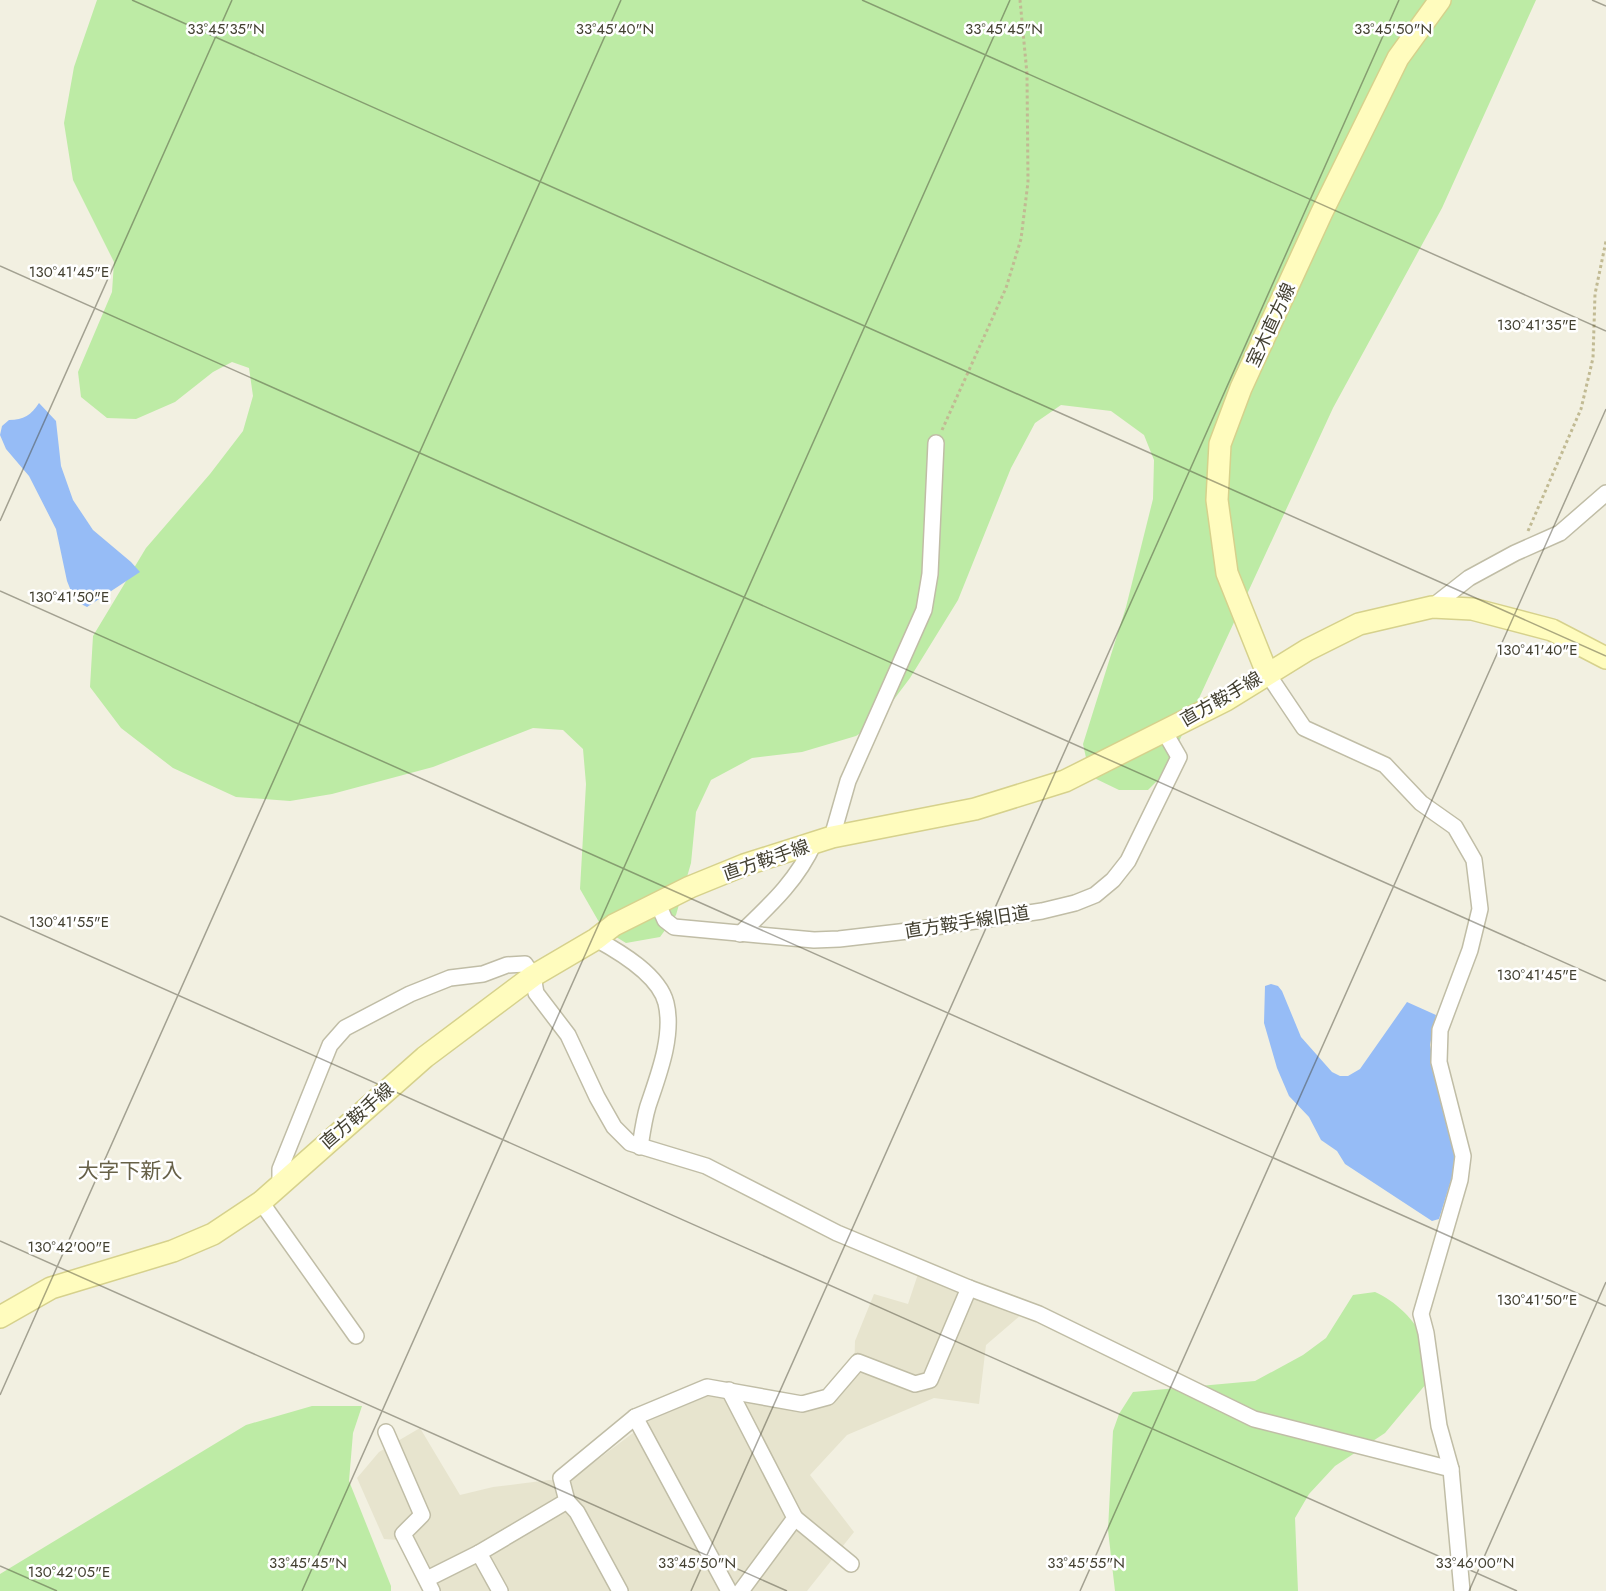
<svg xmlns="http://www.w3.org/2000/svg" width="1606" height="1591" font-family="Jost,'Noto Sans JP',sans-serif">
<rect width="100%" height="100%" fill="#f2f0e1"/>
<path fill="#e7e4ce" d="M918 1274 1011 1305 1021 1315 986 1345 979 1404 934 1398 847 1435 810 1475 854 1532 807 1591H436L412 1541 384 1539 357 1478 379 1452 420 1428 460 1495 493 1487 549 1480 569 1481 649 1421 710 1395 798 1410 854 1376 855 1341 874 1294 908 1304Z"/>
<g fill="#bdeba5">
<path d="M97 0H1536L1442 208 1333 408 1164 774 1148 790H1119L1090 776 1083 744 1126 607 1153 499 1154 460 1144 435 1111 411 1061 405 1035 423 1011 468 958 600 910 678 877 722 856 736 802 752 752 758 711 780 696 812 691 863 676 915 660 937 626 943 603 929 580 889 586 784 583 749 563 730 533 728 433 767 332 794 290 801 236 797 173 768 121 728 90 687 93 636 146 548 210 474 243 431 253 396 249 368 232 362 213 372 175 402 136 419 107 418 81 397 78 372 112 292 114 262 73 180 64 123 74 67Z"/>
<path d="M1375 1292C1395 1301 1416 1320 1424 1341 1428 1353 1425 1371 1426 1384L1385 1433 1335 1466 1309 1494 1295 1518 1298 1591H1115L1108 1530 1113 1431 1119 1414 1133 1392 1255 1381 1303 1355 1326 1338 1353 1295Z"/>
<path d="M312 1406H362L353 1433 349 1481 391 1586V1591H0V1574L246 1425Z"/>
</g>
<g fill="#96bcf6">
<path d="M39 403 56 421 61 466 73 500 93 530 131 562 140 572 87 607 75 601 67 581 56 529 29 476 6 449 0 435 2 426 9 420C24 420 31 415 39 403Z"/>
<path d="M1271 984 1278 986 1282 991 1301 1037 1332 1072 1340 1076H1348L1360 1069 1407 1002 1436 1015 1430 1045 1455 1159 1452 1177 1439 1219 1432 1221 1345 1164 1337 1151 1321 1140 1309 1117 1289 1096 1277 1068 1264 1023 1265 986Z"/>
</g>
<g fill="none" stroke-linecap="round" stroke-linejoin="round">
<defs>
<g id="street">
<path d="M1432 607 1469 578 1515 553 1560 533 1606 493"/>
<path d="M1267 673 1304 728 1385 765 1421 803 1455 827 1474 860 1480 909 1470 950 1440 1030 1439 1062 1463 1156 1460 1180 1421 1314 1426 1333 1439 1426 1451 1469 1462 1591"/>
<path d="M832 837 848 781 924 610 930 574 936 443"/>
<path d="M658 904 665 920 674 927 814 940 839 939 908 931 1042 911 1075 903 1095 895 1113 880 1128 861 1179 757 1164 731"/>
<path d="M740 934C769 906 797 881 814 843"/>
<path d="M596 939C620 952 659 975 666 1003 674 1036 658 1076 648 1106 644 1119 642 1134 640 1147"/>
<path d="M280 1184V1169L330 1045 345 1028 410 994 450 978 483 974 507 965 525 964 533 976 536 993 568 1035 597 1097 614 1127 630 1143 706 1166 837 1233 969 1288 1039 1314 1254 1419 1451 1469"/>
<path d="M261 1202 356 1336"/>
<path d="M729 1390 795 1518 741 1591"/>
<path d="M635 1417 729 1591"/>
<path d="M386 1432 422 1515 403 1534 432 1591"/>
<path d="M567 1501 577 1512 620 1591"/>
<path d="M795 1518 851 1564"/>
<path d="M427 1579 479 1553"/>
<path d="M500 1591 479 1553 567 1501 561 1478 635 1417 707 1387 802 1404 828 1397 858 1362 915 1384 930 1380 969 1288"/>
</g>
<g id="secondary">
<path d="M1267 673 1227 573 1217 500 1220 444 1241 388 1322 212 1398 58 1440 0"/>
<path d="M0 1317 51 1288 173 1251 213 1234 261 1202 425 1057 533 976 596 939 614 925 690 887 744 865 832 837 975 809 1065 781 1226 700 1307 650 1359 624 1432 607 1472 609 1552 630 1606 658"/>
</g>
</defs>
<use href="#street" stroke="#c0bda6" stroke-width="18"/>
<use href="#secondary" stroke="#d6d18c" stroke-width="24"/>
<g stroke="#c1ba93" stroke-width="3" stroke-dasharray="3 3" stroke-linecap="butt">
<path d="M942 430 1006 288 1021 239 1028 182 1027 74 1020 0"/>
<path d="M1528 531 1581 409 1593 358 1595 294 1606 241"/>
</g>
<use href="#street" stroke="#fff" stroke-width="15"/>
<use href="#secondary" stroke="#fffcbe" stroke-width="21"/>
</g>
<path fill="none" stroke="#434031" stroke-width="1.5" stroke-opacity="0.45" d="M132 0 1606 656M862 0 1606 331M1592 0 1606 6M0 266 1606 981M0 521 232 0M0 591 1606 1306M0 916 1517 1591M0 1241 787 1591M0 1395 621 0M0 1566 57 1591M302 1591 1010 0M691 1591 1399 0M1080 1591 1606 409M1469 1591 1606 1282"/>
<g text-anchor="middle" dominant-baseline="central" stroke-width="5" stroke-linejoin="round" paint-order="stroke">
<g font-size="18" fill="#434031" stroke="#fff">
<text transform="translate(1271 325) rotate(-65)">室木直方線</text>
<text transform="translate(1221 699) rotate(-30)">直方鞍手線</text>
<text transform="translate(766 860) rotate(-19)">直方鞍手線</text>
<text transform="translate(967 922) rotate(-9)">直方鞍手線旧道</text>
<text transform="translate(357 1116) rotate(-41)">直方鞍手線</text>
</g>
<g font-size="21" fill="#676148" stroke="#fff">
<text x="130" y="1171">大字下新入</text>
</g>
</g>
<g font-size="15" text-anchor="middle" fill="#434031" stroke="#fff" stroke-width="5" stroke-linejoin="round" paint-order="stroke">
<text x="615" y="34">33°45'40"N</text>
<text x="226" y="34">33°45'35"N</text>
<text x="1004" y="34">33°45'45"N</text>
<text x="1393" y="34">33°45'50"N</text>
<text x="69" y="277">130°41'45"E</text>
<text x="1537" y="330">130°41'35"E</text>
<text x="69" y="602">130°41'50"E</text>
<text x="1537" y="655">130°41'40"E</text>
<text x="69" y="927">130°41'55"E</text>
<text x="1537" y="980">130°41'45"E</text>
<text x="69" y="1252">130°42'00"E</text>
<text x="1537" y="1305">130°41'50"E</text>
<text x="308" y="1568">33°45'45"N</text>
<text x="697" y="1568">33°45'50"N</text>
<text x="1086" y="1568">33°45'55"N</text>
<text x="1475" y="1568">33°46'00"N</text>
<text x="69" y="1577">130°42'05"E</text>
</g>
</svg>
